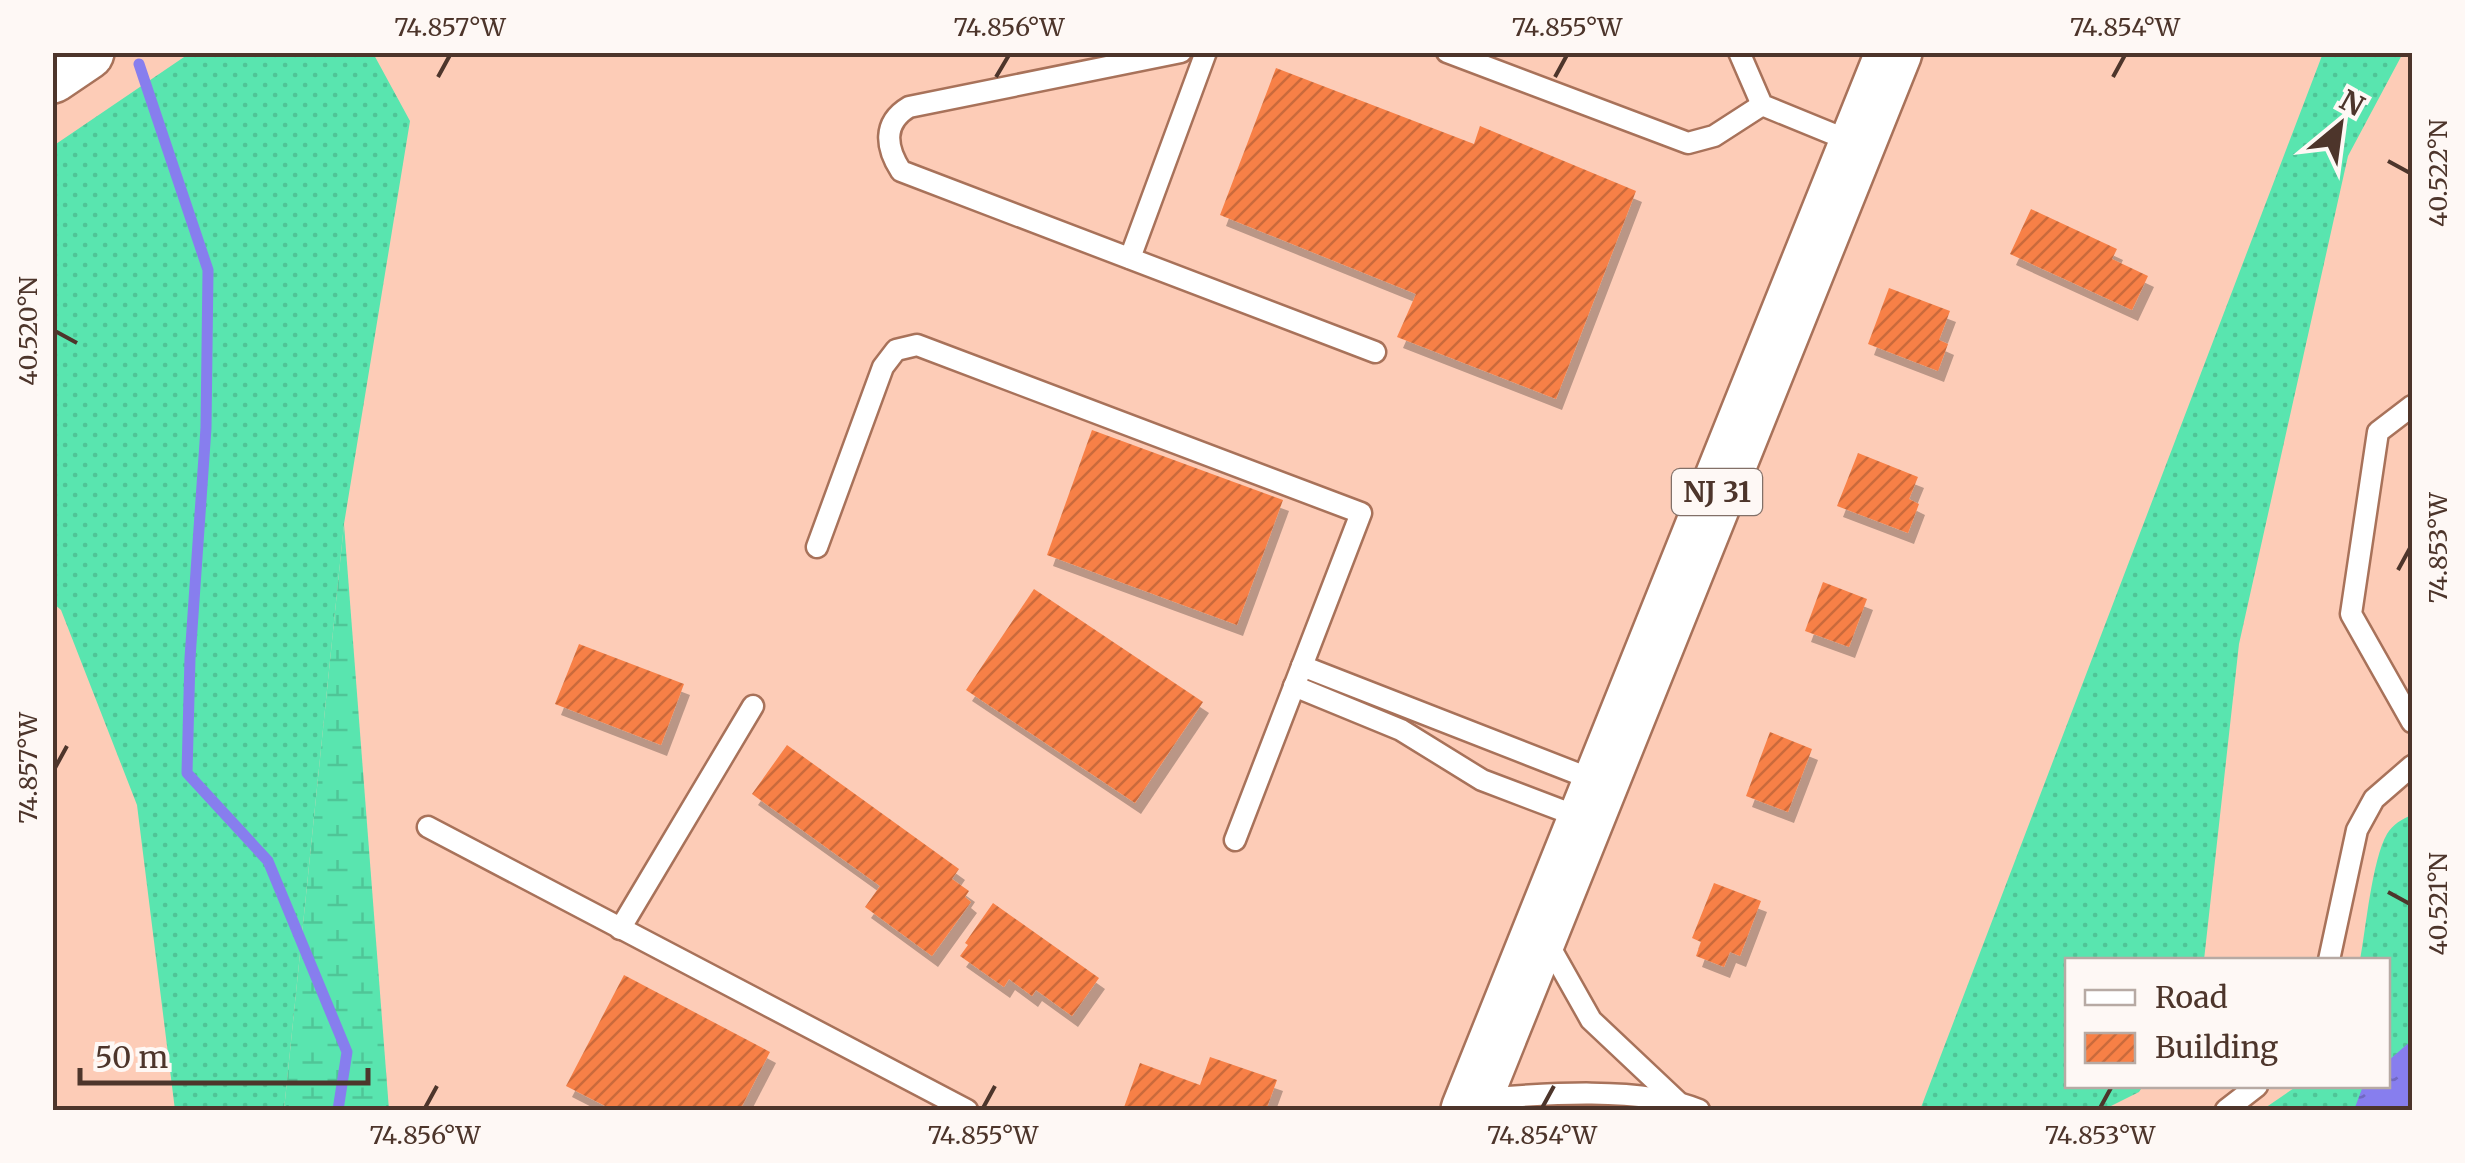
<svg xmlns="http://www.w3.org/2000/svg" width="2465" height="1163" font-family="Merriweather,serif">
<defs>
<pattern id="grass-dots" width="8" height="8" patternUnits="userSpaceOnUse" patternTransform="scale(2.5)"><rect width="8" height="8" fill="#59e5af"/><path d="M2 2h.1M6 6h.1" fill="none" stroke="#4fc597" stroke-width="1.8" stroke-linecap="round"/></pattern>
<pattern id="wetland-marsh" width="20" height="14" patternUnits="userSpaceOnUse" patternTransform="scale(2.5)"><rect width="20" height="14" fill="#59e5af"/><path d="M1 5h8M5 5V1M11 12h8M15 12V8" fill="none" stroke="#4fc597"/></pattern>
<pattern id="water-ripples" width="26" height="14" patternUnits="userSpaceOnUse" patternTransform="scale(2.5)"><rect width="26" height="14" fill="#877eee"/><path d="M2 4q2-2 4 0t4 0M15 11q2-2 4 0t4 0" fill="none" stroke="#7168c1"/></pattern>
<pattern id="building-hatch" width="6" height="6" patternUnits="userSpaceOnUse" patternTransform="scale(2.5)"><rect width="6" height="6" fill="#f78046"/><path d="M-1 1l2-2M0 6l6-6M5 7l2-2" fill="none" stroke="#ca6a3b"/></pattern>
<filter id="shadow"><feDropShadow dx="6" dy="11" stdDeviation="0" flood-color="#0004"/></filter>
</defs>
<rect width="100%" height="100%" fill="#fdccb7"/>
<g fill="url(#grass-dots)">
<path d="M190 53H373L410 121 344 524 284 1110H175L137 805 61 610 53 603V146Z"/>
<path d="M2323 53H2403L2348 156 2239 644 2204 960H2068V1086H2143L2139 1092 2103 1110H1920Z"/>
<path d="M2412 815V1110H2262L2297 1086H2388V960H2360C2366 928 2372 860 2387 834 2393 824 2402 819 2412 815Z"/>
</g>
<path fill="url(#wetland-marsh)" d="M344 524 389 1110H284Z"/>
<path fill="url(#water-ripples)" d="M2412 1040V1110H2354L2363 1086H2388V1061Z"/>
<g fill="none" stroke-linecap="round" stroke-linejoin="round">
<path stroke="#877eee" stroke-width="11" d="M139 64 208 270 206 428 190 658 187 773 268 861 347 1052 338 1110"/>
</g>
<g fill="url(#building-hatch)" filter="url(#shadow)">
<path d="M1276 68 1474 144 1480 126 1636 191 1556 399 1397 337 1416 294 1220 215Z"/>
<path d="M2031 209 2117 249 2112 259 2148 276 2132 310 2010 254Z"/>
<path d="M1889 288 1950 311 1939 340 1948 344 1938 371 1868 344Z"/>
<path d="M1092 430 1283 500 1237 625 1047 555Z"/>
<path d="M1858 453 1918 477 1909 499 1919 504 1908 533 1837 506Z"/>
<path d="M1823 582 1867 599 1849 647 1805 631Z"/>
<path d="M1034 589 1203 702 1135 803 966 690Z"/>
<path d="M579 644 684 684 661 745 555 704Z"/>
<path d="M1770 732 1812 749 1788 812 1746 796Z"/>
<path d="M787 745 959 869 952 879 969 891 965 897 971 902 932 956 865 907 880 886 752 794Z"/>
<path d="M1714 883 1761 901 1740 956 1730 952 1724 967 1696 956 1701 942 1692 938Z"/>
<path d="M993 903 1099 978 1072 1016 1036 990 1032 996 1009 979 1004 987 960 956 968 945 965 943Z"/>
<path d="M624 975 770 1052 740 1110H613L566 1086Z"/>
<path d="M1210 1057 1277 1080 1266 1110H1123L1140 1063 1200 1085Z"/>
</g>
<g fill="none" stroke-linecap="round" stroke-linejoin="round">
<defs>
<g id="lane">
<path d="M1181 52 909 107C882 123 886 148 901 171L1375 352"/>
<path d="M1447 52 1688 143 1714 136 1762 105"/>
<path d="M1739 52 1762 105 1855 143"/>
<path d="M1130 258 1206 52"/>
<path d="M2412 406 2378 432 2351 614 2412 722"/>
<path d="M817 547 883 367 896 350 917 345 1361 513 1235 840"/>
<path d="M1302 666 1599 782"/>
<path d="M1294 686 1401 730 1482 780 1582 818"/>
<path d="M428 827 967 1110"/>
<path d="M620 929 753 706"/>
<path d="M1547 942 1591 1020 1677 1101"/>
<path d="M2329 960 2357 830 2374 799 2412 766"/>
<path d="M1480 1099C1541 1094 1644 1086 1699 1110"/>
<path d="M2226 1110 2257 1086"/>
</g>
<path id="secondary" d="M52 75 86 52"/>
<path id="highway" d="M1469 1110 1894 52"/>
</defs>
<use href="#lane" stroke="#a8725a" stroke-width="25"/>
<use href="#secondary" stroke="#a8725a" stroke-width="60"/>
<use href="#highway" stroke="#a8725a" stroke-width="60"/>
<use href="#lane" stroke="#fff" stroke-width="20"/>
<use href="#secondary" stroke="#fff" stroke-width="55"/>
<use href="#highway" stroke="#fff" stroke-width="55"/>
</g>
<path fill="none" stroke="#4d352b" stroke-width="4" d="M438 77 450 55M996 77 1009 55M1555 77 1567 55M2113 77 2125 55M2388 161 2410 173M55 331 77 343M2398 570 2410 548M55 768 67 746M2388 892 2410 904M425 1108 437 1086M983 1108 995 1086M1542 1108 1554 1086M2100 1108 2112 1086"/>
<g text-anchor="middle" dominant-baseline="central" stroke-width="8" stroke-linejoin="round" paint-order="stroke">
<rect fill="#fef8f5" stroke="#827068" stroke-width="2.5" x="1672" y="469" width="90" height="46" rx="8"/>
<g font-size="28" font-weight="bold" fill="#4d352b">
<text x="1717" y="492">NJ 31</text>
</g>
</g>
<rect width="2465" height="1163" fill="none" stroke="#fef8f5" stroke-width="110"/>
<rect x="2065" y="958" width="325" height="130" fill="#fef8f5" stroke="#b7aaa4" stroke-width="2.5"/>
<rect x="2085" y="990" width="50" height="15" fill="#ffffff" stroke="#b7aaa4" stroke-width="2.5"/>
<text x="2155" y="1008" font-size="30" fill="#4d352b">Road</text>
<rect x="2085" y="1033" width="50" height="30" fill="url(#building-hatch)" stroke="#b7aaa4" stroke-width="2.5"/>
<text x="2155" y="1058" font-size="30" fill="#4d352b">Building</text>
<g transform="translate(2340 125) rotate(29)" stroke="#fef8f5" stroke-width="8" paint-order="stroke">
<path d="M0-8L18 38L0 25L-18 38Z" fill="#4d352b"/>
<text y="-15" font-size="28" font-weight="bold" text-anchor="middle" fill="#4d352b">N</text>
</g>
<path d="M80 1068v15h288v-15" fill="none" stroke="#4d352b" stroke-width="5"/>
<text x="95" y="1068" font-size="30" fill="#4d352b" stroke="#fef8f5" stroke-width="8" paint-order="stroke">50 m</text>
<rect x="55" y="55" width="2355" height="1053" fill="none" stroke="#4d352b" stroke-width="4"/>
<g font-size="25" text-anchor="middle" fill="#4d352b">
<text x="450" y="36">74.857°W</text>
<text x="1009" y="36">74.856°W</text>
<text x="1567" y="36">74.855°W</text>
<text x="2125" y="36">74.854°W</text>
<text transform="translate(2438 173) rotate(-90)" y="9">40.522°N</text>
<text transform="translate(28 331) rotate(-90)" y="9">40.520°N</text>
<text transform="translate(2438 548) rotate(-90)" y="9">74.853°W</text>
<text transform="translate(28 768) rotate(-90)" y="9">74.857°W</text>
<text transform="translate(2438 904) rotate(-90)" y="9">40.521°N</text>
<text x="425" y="1144">74.856°W</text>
<text x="983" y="1144">74.855°W</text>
<text x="1542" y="1144">74.854°W</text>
<text x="2100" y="1144">74.853°W</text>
</g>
</svg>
